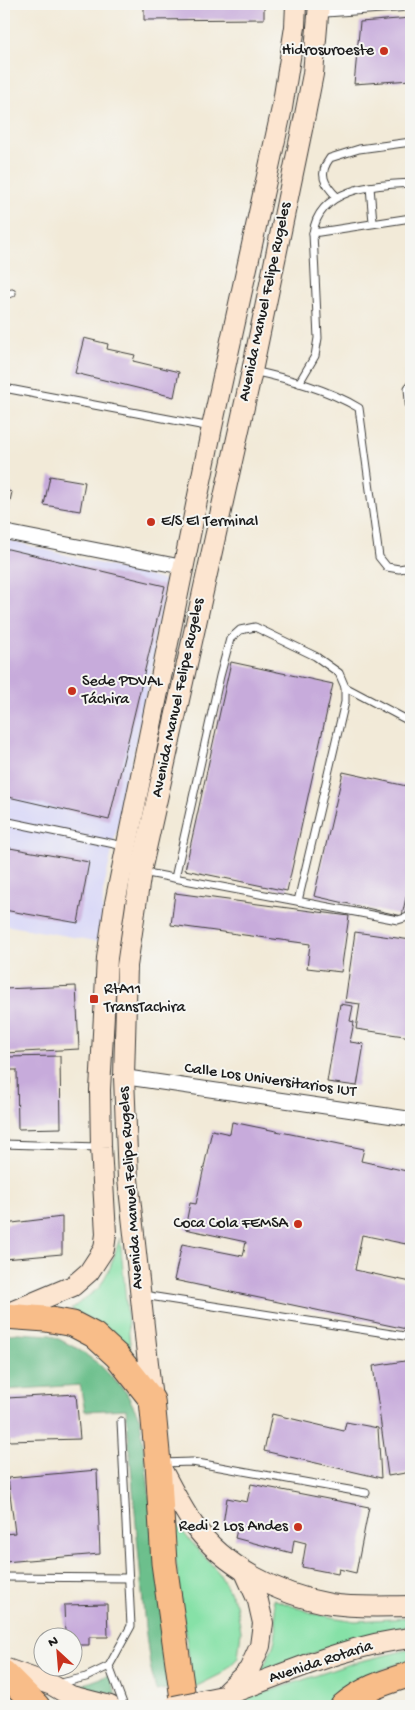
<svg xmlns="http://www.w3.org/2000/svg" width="415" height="1710" font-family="'Gochi Hand',sans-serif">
<rect width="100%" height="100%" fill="#f6f6f2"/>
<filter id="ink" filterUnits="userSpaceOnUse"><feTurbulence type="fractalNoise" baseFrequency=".02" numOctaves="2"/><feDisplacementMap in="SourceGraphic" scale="10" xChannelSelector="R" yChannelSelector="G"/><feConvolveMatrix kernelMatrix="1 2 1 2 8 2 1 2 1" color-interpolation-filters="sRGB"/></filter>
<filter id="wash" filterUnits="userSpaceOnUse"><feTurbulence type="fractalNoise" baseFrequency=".0096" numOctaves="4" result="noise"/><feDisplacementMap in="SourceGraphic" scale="20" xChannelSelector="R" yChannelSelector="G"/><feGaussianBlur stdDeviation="1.12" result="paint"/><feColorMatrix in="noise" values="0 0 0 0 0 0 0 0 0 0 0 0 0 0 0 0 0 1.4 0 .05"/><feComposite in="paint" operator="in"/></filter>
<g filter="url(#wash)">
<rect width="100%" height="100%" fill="#f2ead8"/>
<path fill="#d8d7f8" d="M4 539 171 582 103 892 102 942 4 925Z"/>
<g fill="#86e1a7" stroke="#517e62">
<path d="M120 1238 131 1355 98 1324 71 1309 99 1288 110 1268Z"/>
<path d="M169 1513 180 1529 219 1573 236 1604 241 1631 238 1658 221 1674 193 1688Z"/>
<path d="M273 1599 315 1614 355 1621 411 1618V1626L379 1631 260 1671C278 1644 279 1630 273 1599Z"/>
<path d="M411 1649V1660C377 1671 353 1678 329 1706H226L353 1663Z"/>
</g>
<g fill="#6cbf8c" stroke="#446e54">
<path d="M18 1333 51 1335 78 1349 99 1364 126 1392 140 1419 174 1688 156 1691 150 1665 145 1627 126 1409 85 1411 80 1385 4 1390V1335Z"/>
<path d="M109 1675 116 1694 74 1688Z"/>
</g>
<g id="blocks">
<g fill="#c7abdb">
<path d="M144 4H264V19L144 20Z"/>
<path d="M411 18V80L354 84 360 22Z"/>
<path d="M84 338 108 344 107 349 135 355 133 361 179 372 174 397 75 373Z"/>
<path d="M50 476 85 482 80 511 44 505Z"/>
<path d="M4 490 12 492 8 510 4 509Z"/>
<path d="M4 548 165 586 109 820 4 796Z"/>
<path d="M231 662 333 684 287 891 185 870Z"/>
<path d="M343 772 411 787V874L402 916 314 896Z"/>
<path d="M4 847 89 862 78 923 4 910Z"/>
<path d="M175 893 349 916 341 972 307 968 310 944 171 925Z"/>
<path d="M355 932 411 940V1037L356 1029 360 1004 345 1002Z"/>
<path d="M76 986 79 1049 4 1053V989Z"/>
<path d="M340 1004 353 1006 350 1021 354 1022 350 1042 364 1044 357 1086 327 1082Z"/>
<path d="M60 1056 61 1128 18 1129 17 1070H10V1084H4V1057Z"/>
<path d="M232 1122 364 1149 361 1161 411 1172V1218L406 1244 362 1235 355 1270 411 1282V1330L174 1280 182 1244 243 1256 246 1242 185 1229 190 1203 196 1204 212 1130 230 1134Z"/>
<path d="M62 1217V1254L4 1259V1224Z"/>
<path d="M411 1360V1472L388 1476 373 1366Z"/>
<path d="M76 1394 80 1439 9 1441 7 1398Z"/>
<path d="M272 1414 344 1431 346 1422 378 1428 381 1478 264 1451Z"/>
<path d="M97 1470 100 1554 4 1562V1534L15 1533 8 1478Z"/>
<path d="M251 1484 369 1507 356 1573 339 1569 338 1574 302 1567 306 1543 294 1540 292 1553 235 1538 237 1530 223 1524 227 1498 247 1502Z"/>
<path d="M107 1604 108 1637H89V1645H77V1651H72V1638H45V1634L65 1633 64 1605Z"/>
</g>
</g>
</g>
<g filter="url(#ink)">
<use href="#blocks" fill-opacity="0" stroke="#3c3b38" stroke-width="1"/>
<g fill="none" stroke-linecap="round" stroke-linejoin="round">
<defs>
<g id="lane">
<path d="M370 187 373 222"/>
<path d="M337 197C324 184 318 174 330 158L359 149 411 142"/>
<path d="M313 233 411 218"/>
<path d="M4 295 12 293"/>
<path d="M253 371C289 379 327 389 359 408L379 557 387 567 399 569 411 567"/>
<path d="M299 383 315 356 318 338 313 233C319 187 375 185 411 183"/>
<path d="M411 384 408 388 411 427"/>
<path d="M4 388 211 427"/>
<path d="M345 687 411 722"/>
<path d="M4 821 124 846"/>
<path d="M142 872 398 920 408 917 411 912"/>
<path d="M175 878 220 676 230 639 240 630 255 627 315 656 339 673 345 687V702L298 901"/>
<path d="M4 1094V1097"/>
<path d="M4 1144 98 1147"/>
<path d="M143 1295 411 1337"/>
<path d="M161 1463 192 1462 366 1493"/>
<path d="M4 1577 129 1578"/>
<path d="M109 1666 124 1706"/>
<path d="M57 1684 86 1677 109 1666 131 1626 121 1421"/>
</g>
<g id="street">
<path d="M319 10 402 4"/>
<path d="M4 532 183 567"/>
<path d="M124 1077 411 1119"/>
</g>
<g id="secondary">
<path d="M4 1315 73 1286 89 1272 104 1249 106 1234 101 1147 100 1090 107 958 115 903 212 427 282 108 295 27 296 4"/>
<path d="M152 1400 128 1179 124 1077 127 966 141 871 252 371 305 115 313 74 319 4"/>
<path d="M159 1464C170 1485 180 1505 193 1524 224 1567 279 1595 331 1604 357 1608 385 1606 411 1606"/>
<path d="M4 1668 52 1685 71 1696 110 1706"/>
<path d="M226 1692 249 1670 260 1646 263 1623 258 1601 245 1572"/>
<path d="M223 1696C285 1674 346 1645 411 1638"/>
</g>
<g id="highway">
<path d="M4 1316 46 1319 73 1324 94 1335 117 1356 152 1400 158 1463 164 1563 184 1706"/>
<path d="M4 1673 37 1706"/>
<path d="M343 1706C364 1688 386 1682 411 1674"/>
</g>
</defs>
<use href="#lane" stroke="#3c3b38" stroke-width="9"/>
<use href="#street" stroke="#3c3b38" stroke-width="16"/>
<use href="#secondary" stroke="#3c3b38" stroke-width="22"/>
<use href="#highway" stroke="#3c3b38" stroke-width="27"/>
<use href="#lane" stroke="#fff" stroke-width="7"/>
<use href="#street" stroke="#fff" stroke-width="14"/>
<use href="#secondary" stroke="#fce5d0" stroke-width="20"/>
<use href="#highway" stroke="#f8bd89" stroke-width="25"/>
<defs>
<path id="secondary-bridge" d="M174 1706 223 1696"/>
</defs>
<use href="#secondary-bridge" stroke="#3c3b38" stroke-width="22" stroke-linecap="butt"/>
<use href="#secondary-bridge" stroke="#fce5d0" stroke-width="20"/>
</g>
</g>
<g fill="#c8321e" stroke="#f6f6f2" stroke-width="2">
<circle cx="384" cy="51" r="5"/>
<circle cx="151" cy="522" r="5"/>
<circle cx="72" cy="691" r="5"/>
<rect x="89" y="994" width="10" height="10" rx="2.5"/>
<circle cx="298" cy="1224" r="5"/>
<circle cx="298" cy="1527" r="5"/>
</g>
<g text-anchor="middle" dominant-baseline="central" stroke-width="4" stroke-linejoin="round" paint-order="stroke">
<g font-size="16" fill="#1c1c1c" stroke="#f6f6f2" text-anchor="end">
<text x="374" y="51">Hidrosuroeste</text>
<text x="161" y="522" text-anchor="start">E/S El Terminal</text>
<text x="82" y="682" text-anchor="start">Sede PDVAL<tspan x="82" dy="18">Táchira</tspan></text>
<text x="104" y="990" text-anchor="start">RtA11<tspan x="104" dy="18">TransTachira</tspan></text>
<text x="288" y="1224">Coca Cola FEMSA</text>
<text x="288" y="1527">Redi 2 Los Andes</text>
</g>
<g font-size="16" fill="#1c1c1c" stroke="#f6f6f2">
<text transform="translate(266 302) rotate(-78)">Avenida Manuel Felipe Rugeles</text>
<text transform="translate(179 698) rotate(-78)">Avenida Manuel Felipe Rugeles</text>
<text transform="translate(270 1081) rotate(8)">Calle Los Universitarios IUT</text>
<text transform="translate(132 1188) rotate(-94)">Avenida Manuel Felipe Rugeles</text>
<text transform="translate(321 1663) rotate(-18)">Avenida Rotaria</text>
</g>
</g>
<rect width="415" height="1710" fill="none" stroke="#f6f6f2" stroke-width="20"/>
<g transform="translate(58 1652) rotate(334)"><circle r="24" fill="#f6f6f2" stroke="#9f9f9c"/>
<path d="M0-4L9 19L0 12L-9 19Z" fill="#c8321e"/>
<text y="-8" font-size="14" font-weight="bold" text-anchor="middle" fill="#1c1c1c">N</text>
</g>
</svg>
